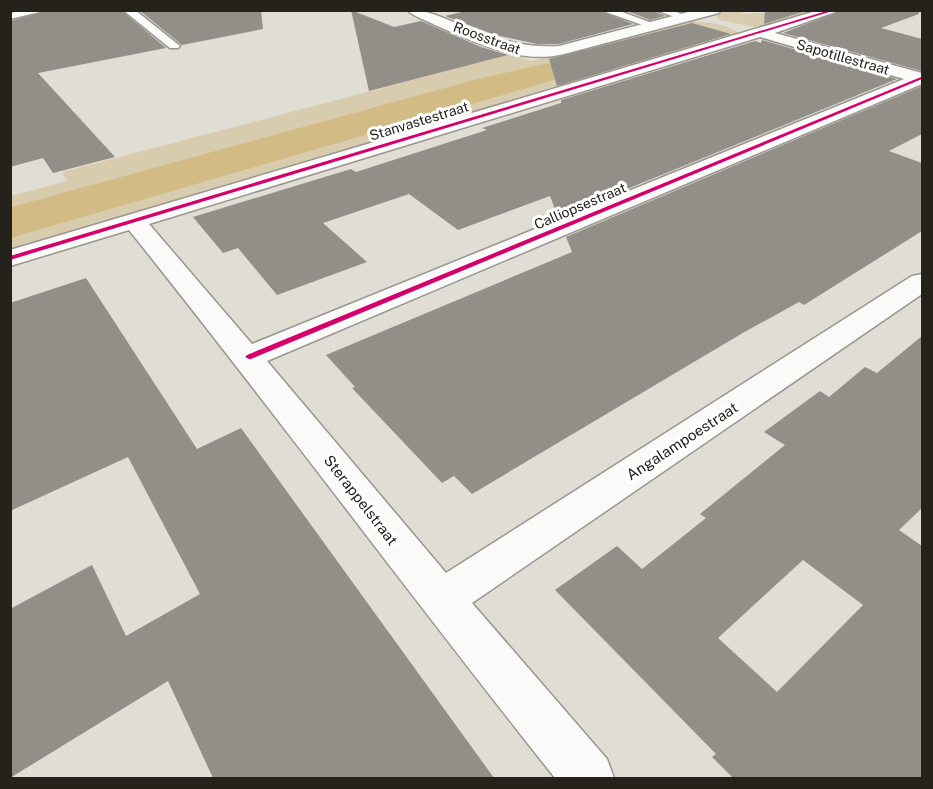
<svg xmlns="http://www.w3.org/2000/svg" width="933" height="789" font-family="'Public Sans',sans-serif">
<rect width="100%" height="100%" fill="#e0ddd4"/>
<g fill="#d8ccae">
<path d="M725 11H748L739 14 824 11 765 29 719 20 715 15Z"/>
<path d="M686 22C704 21 727 23 741 35L11 250V238L541 84 701 35 579 56 477 79 11 207V196L67 181 62 172 512 54 531 61Z"/>
</g>
<path fill="#d2bb84" d="M701 35 541 84 11 238V207L477 79 579 56Z"/>
<g fill="#928f89" fill-rule="evenodd">
<path d="M50 10H121L166 48 38 73 115 157 53 173 43 158 10 167V21Z"/>
<path d="M139 10H261L263 29 182 45Z"/>
<path d="M351 10 394 27 421 21 481 47 508 55 369 91Z"/>
<path d="M470 10H598L633 24 559 44H537L495 35 445 16Z"/>
<path d="M625 10H650L665 16 650 20Z"/>
<path d="M765 10H809L764 24Z"/>
<path d="M843 10H918L919 14 881 28 922 39V71L783 33Z"/>
<path d="M692 23 731 34 557 86 549 59Z"/>
<path d="M762 40 897 79 558 217 550 196 458 230 409 194 323 223 367 262 277 295 238 248 223 253 193 217 351 169 356 172 487 130 482 128 561 103V100L755 41 761 43Z"/>
<path d="M922 86V134L889 151 922 163V231L804 305 799 302 741 334 472 494 454 476 442 483 352 388 355 387 326 355 572 252 566 237Z"/>
<path d="M86 278 197 449 241 428 494 778H213L168 681 10 778V609L92 565 126 636 200 594 128 457 10 511V303Z"/>
<path d="M922 336V508L899 530 922 546V778H733L712 757 716 754 555 590 617 546 642 569 706 518 700 514 785 445 764 432 820 391 829 397 865 367 877 373ZM803 560 863 605 777 692 718 638Z"/>
</g>
<g fill="none" stroke-linecap="round" stroke-linejoin="round">
<defs>
<g id="lane">
<path d="M24 10H48L10 19V13Z"/>
<path d="M123 10H135L180 46 178 48H170Z"/>
<path d="M600 10H617L660 26 651 28Z"/>
<path d="M655 10H672L691 18 686 21Z"/>
</g>
<g id="street">
<path d="M407 10C433 10 448 21 473 30 501 41 528 48 559 46L696 10H720L719 13 564 54C521 65 474 42 435 25 426 20 414 17 407 10Z"/>
<path d="M819 10H841L775 33 922 73V84L267 361 446 573 912 276 922 274V294L472 603 607 759 614 778H555C411 597 274 411 129 230L10 266V250ZM760 37 904 79 252 344 149 224Z"/>
</g>
</defs>
<use href="#lane" stroke="#98968f" stroke-width="3"/>
<use href="#street" stroke="#98968f" stroke-width="3"/>
<use href="#lane" fill="#fafaf9" fill-rule="evenodd"/>
<use href="#street" fill="#fafaf9" fill-rule="evenodd"/>
<defs>
<g id="cycleway">
<path d="M830 10H836L10 260V256Z"/>
<path d="M921 77H922V79L251 359H249L245 357 247 355Z"/>
</g>
</defs>
<use href="#cycleway" stroke="#fff" stroke-width="3"/>
<use href="#cycleway" fill="#d6006c" fill-rule="evenodd"/>
</g>
<g text-anchor="middle" dominant-baseline="central" stroke-width="6" stroke-linejoin="round" paint-order="stroke">
<g font-size="14" fill="#24221b" stroke="#fff">
<text transform="translate(487 38) rotate(20)">Roosstraat</text>
<text transform="translate(843 57) rotate(16)">Sapotillestraat</text>
<text transform="translate(419 121) rotate(-17)">Stanvastestraat</text>
<text transform="translate(580 206) rotate(-23)">Calliopsestraat</text>
</g>
<g font-size="15" fill="#24221b" stroke="#fff">
<text transform="translate(682 441) rotate(-33)">Angalampoestraat</text>
<text transform="translate(361 500) rotate(52)">Sterappelstraat</text>
</g>
</g>
<rect width="933" height="789" fill="none" stroke="#24221b" stroke-width="24"/>
</svg>
